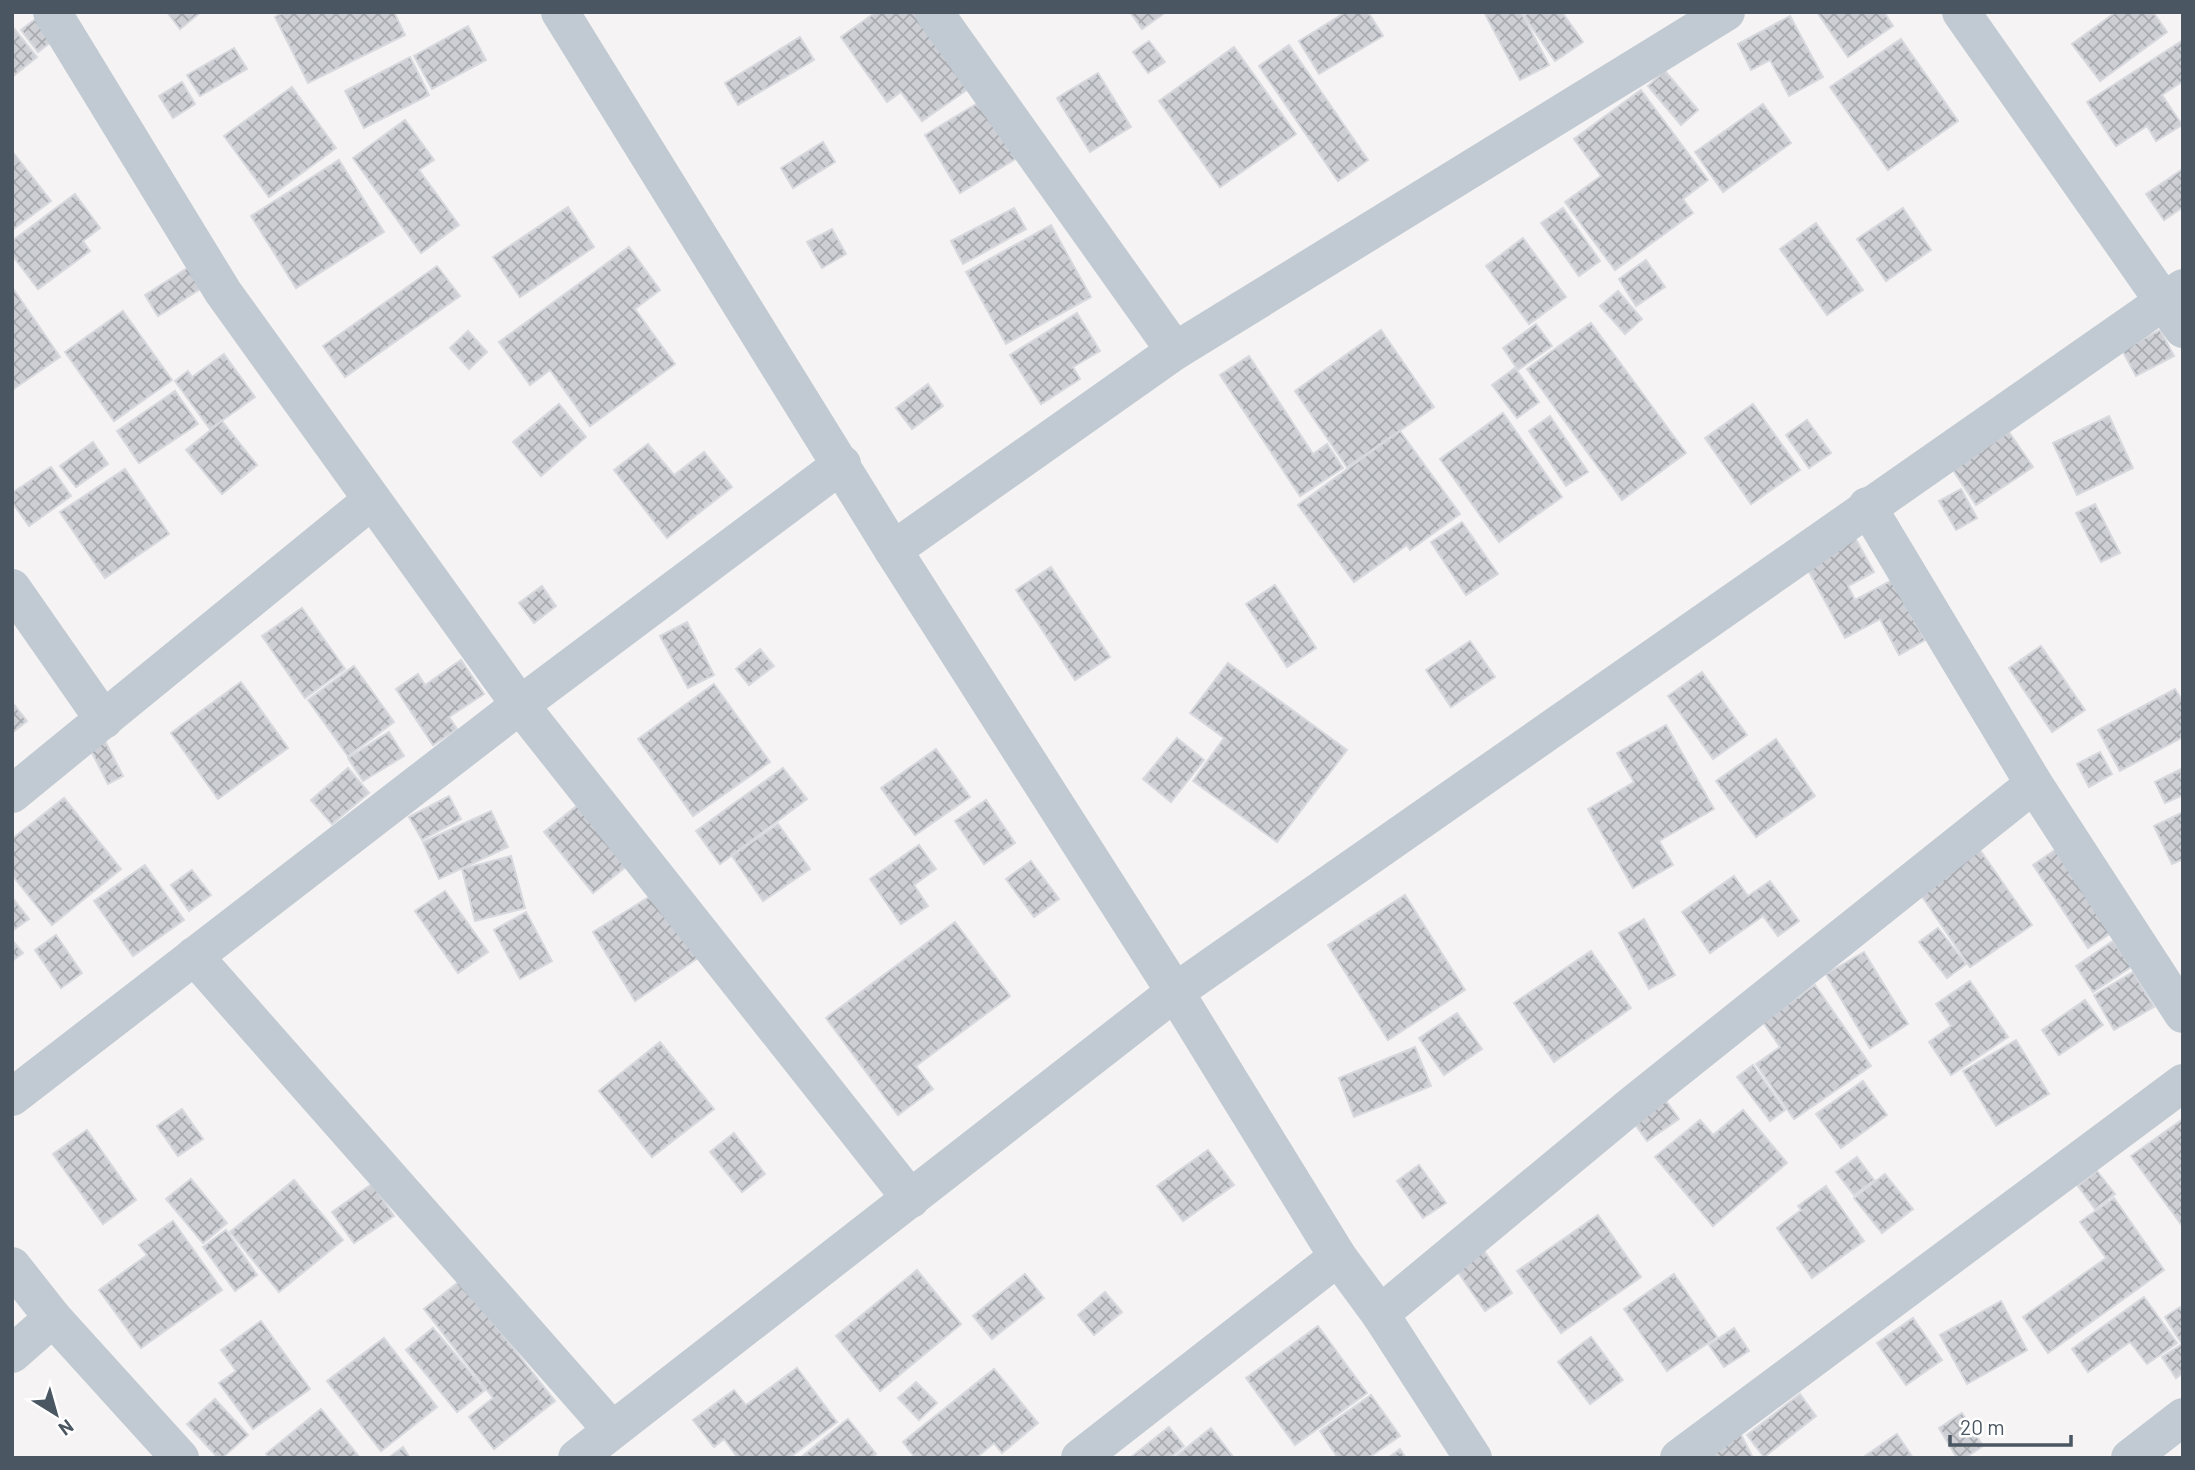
<svg xmlns="http://www.w3.org/2000/svg" width="2195" height="1470" font-family="Barlow,sans-serif">
<defs>
<pattern id="building-cross-hatch" width="8" height="8" patternUnits="userSpaceOnUse" patternTransform="scale(1.75)"><rect width="8" height="8" fill="#cdcfd5"/><path d="M0 0l8 8M0 8l8-8" fill="none" stroke="#a8abb0"/></pattern>
</defs>
<rect width="100%" height="100%" fill="#f5f3f3"/>
<g fill="url(#building-cross-hatch)" stroke="#d7d9de" stroke-width="2">
<path d="M167 12H201L180 29Z"/>
<path d="M284 12H394L405 35 308 83 275 17Z"/>
<path d="M876 12H918L971 87 922 121 901 92 887 102 841 37Z"/>
<path d="M1130 12H1166L1142 29Z"/>
<path d="M1346 12H1368L1383 36 1319 74 1299 41Z"/>
<path d="M1484 12H1521L1549 65 1520 80Z"/>
<path d="M1529 12H1562L1583 42 1555 61 1524 16Z"/>
<path d="M1817 12H1884L1893 26 1848 57Z"/>
<path d="M2116 12H2153L2167 32 2100 81 2072 44Z"/>
<path d="M1790 16 1823 77 1789 96 1770 60 1751 70 1738 44Z"/>
<path d="M38 17 56 38 38 52 21 30Z"/>
<path d="M12 26 37 57 12 77Z"/>
<path d="M468 26 486 60 432 89 414 56Z"/>
<path d="M800 37 814 60 738 105 725 83Z"/>
<path d="M1901 39 1958 121 1888 170 1830 87Z"/>
<path d="M2183 40V81L2162 95 2182 125 2156 141 2147 126 2116 146 2087 102Z"/>
<path d="M1149 41 1165 62 1148 73 1133 52Z"/>
<path d="M1289 45 1368 160 1338 181 1259 66Z"/>
<path d="M1234 47 1296 134 1220 187 1159 101Z"/>
<path d="M234 48 247 69 200 96 187 75Z"/>
<path d="M410 57 429 95 364 128 345 91Z"/>
<path d="M1665 71 1698 110 1681 125 1648 86Z"/>
<path d="M1098 73 1131 127 1090 152 1057 98Z"/>
<path d="M182 82 195 104 173 118 159 96Z"/>
<path d="M292 87 336 148 269 197 224 136Z"/>
<path d="M1641 90 1708 180 1683 199 1693 213 1615 270 1565 202 1601 176 1574 139Z"/>
<path d="M983 100 1017 158 960 193 925 135Z"/>
<path d="M1763 104 1791 143 1723 192 1695 152Z"/>
<path d="M405 120 434 160 419 170 459 225 421 253 353 158Z"/>
<path d="M823 142 835 162 793 188 781 168Z"/>
<path d="M12 151 51 201 12 230Z"/>
<path d="M339 160 384 232 296 288 251 216Z"/>
<path d="M2183 169V207L2164 220 2146 194Z"/>
<path d="M75 194 100 228 83 241 90 251 38 289 12 255V241Z"/>
<path d="M568 207 594 247 520 297 493 257Z"/>
<path d="M1014 208 1026 229 963 264 951 241Z"/>
<path d="M1563 208 1600 261 1579 276 1541 223Z"/>
<path d="M1903 208 1931 250 1886 281 1857 239Z"/>
<path d="M1816 223 1863 290 1827 315 1780 249Z"/>
<path d="M1051 225 1091 297 1006 344 966 272Z"/>
<path d="M832 229 846 254 822 268 807 242Z"/>
<path d="M1523 238 1566 297 1529 324 1486 266Z"/>
<path d="M629 247 660 290 635 309 675 364 590 426 550 370 530 385 499 342Z"/>
<path d="M1646 260 1665 287 1636 306 1619 279Z"/>
<path d="M437 266 460 296 345 377 323 346Z"/>
<path d="M189 267 202 288 158 316 145 295Z"/>
<path d="M12 287 60 357 12 390Z"/>
<path d="M1618 291 1642 319 1625 334 1600 306Z"/>
<path d="M123 311 172 380 114 421 65 352Z"/>
<path d="M1077 313 1100 351 1073 367 1080 379 1041 404 1010 355Z"/>
<path d="M1591 323 1686 453 1622 500 1527 369Z"/>
<path d="M1536 324 1552 346 1518 370 1503 348Z"/>
<path d="M1381 330 1434 407 1347 467 1295 391Z"/>
<path d="M2160 330 2174 356 2136 376 2122 350Z"/>
<path d="M468 331 487 352 469 369 450 348Z"/>
<path d="M224 354 255 397 210 429 175 381 188 371 192 377Z"/>
<path d="M1249 356 1313 454 1327 444 1343 468 1300 496 1220 375Z"/>
<path d="M1515 368 1539 402 1517 418 1492 385Z"/>
<path d="M928 384 943 406 912 429 896 408Z"/>
<path d="M175 391 198 424 139 463 117 431Z"/>
<path d="M559 404 586 437 541 476 513 442Z"/>
<path d="M1753 404 1800 470 1751 504 1705 438Z"/>
<path d="M1503 413 1562 497 1499 542 1440 459Z"/>
<path d="M1550 416 1588 472 1566 486 1529 431Z"/>
<path d="M2109 416 2133 468 2077 495 2053 443Z"/>
<path d="M1807 420 1831 453 1809 468 1786 435Z"/>
<path d="M222 421 257 465 222 494 186 450Z"/>
<path d="M1400 431 1460 514 1410 550 1407 545 1354 582 1298 505Z"/>
<path d="M2009 432 2033 467 1976 505 1953 470Z"/>
<path d="M93 442 108 464 76 487 60 466Z"/>
<path d="M648 444 674 475 704 452 732 487 667 538 614 470Z"/>
<path d="M51 467 71 496 29 526 12 502V493Z"/>
<path d="M125 469 169 534 105 578 60 512Z"/>
<path d="M1961 489 1977 518 1956 530 1939 501Z"/>
<path d="M2095 504 2120 553 2101 562 2076 513Z"/>
<path d="M1462 522 1498 574 1466 595 1431 542Z"/>
<path d="M1853 534 1874 572 1848 586 1855 600 1892 580 1925 640 1899 655 1880 619 1845 638 1803 561Z"/>
<path d="M1051 567 1110 657 1075 680 1016 590Z"/>
<path d="M1275 585 1316 648 1287 667 1246 604Z"/>
<path d="M542 586 556 606 534 623 519 603Z"/>
<path d="M302 608 345 669 305 698 262 636Z"/>
<path d="M687 622 714 675 688 688 660 636Z"/>
<path d="M1470 641 1495 677 1451 707 1426 670Z"/>
<path d="M2041 646 2085 710 2052 732 2009 668Z"/>
<path d="M760 649 774 666 749 685 736 669Z"/>
<path d="M461 660 484 694 449 717 457 729 433 745 396 689 418 674 425 685Z"/>
<path d="M1228 663 1347 750 1277 842 1193 781 1224 738 1190 713Z"/>
<path d="M354 666 394 722 348 756 308 700Z"/>
<path d="M1702 672 1747 735 1713 759 1668 696Z"/>
<path d="M241 682 288 748 218 799 171 733Z"/>
<path d="M714 684 770 762 693 816 638 739Z"/>
<path d="M2175 689 2183 702V737L2120 771 2098 730Z"/>
<path d="M12 702 27 721 12 733Z"/>
<path d="M1666 725 1714 809 1659 841 1673 865 1633 888 1588 809 1634 782 1617 753Z"/>
<path d="M389 732 404 756 363 781 348 758Z"/>
<path d="M1177 738 1204 760 1171 802 1143 779Z"/>
<path d="M104 739 123 776 108 784 89 747Z"/>
<path d="M1776 739 1815 796 1756 837 1716 781Z"/>
<path d="M936 749 970 797 915 835 881 788Z"/>
<path d="M2100 752 2112 774 2089 787 2077 764Z"/>
<path d="M348 768 369 793 332 824 311 800Z"/>
<path d="M783 768 807 799 720 864 696 831Z"/>
<path d="M2181 769 2183 795 2165 803 2155 782Z"/>
<path d="M449 796 461 819 422 840 409 817Z"/>
<path d="M64 798 121 869 52 925 12 875V839Z"/>
<path d="M986 800 1015 843 984 864 955 821Z"/>
<path d="M583 801 632 862 593 893 544 832Z"/>
<path d="M491 811 508 847 439 879 423 842Z"/>
<path d="M2183 812V859L2172 864 2154 826Z"/>
<path d="M778 824 810 869 763 901 732 856Z"/>
<path d="M919 845 936 869 914 885 928 906 901 924 870 879Z"/>
<path d="M1978 847 2032 925 1970 967 1917 889Z"/>
<path d="M2055 850 2111 933 2088 948 2033 865Z"/>
<path d="M511 856 525 908 475 921 462 869Z"/>
<path d="M1031 861 1059 899 1034 917 1006 879Z"/>
<path d="M145 865 184 920 133 956 94 901Z"/>
<path d="M192 870 211 895 189 911 171 885Z"/>
<path d="M1734 876 1748 896 1770 881 1799 921 1778 936 1763 916 1710 953 1682 912Z"/>
<path d="M445 891 488 952 458 973 415 911Z"/>
<path d="M657 892 698 958 635 1001 593 932Z"/>
<path d="M1405 895 1465 990 1388 1040 1328 945Z"/>
<path d="M12 897 29 919 12 931Z"/>
<path d="M526 912 552 961 520 979 494 930Z"/>
<path d="M1644 919 1675 975 1649 989 1619 933Z"/>
<path d="M955 922 1010 996 916 1066 933 1089 898 1115 826 1018Z"/>
<path d="M1938 928 1966 964 1947 978 1919 942Z"/>
<path d="M56 935 82 973 61 988 35 950Z"/>
<path d="M12 940 23 953 12 961Z"/>
<path d="M2113 941 2131 967 2093 992 2076 966Z"/>
<path d="M1591 951 1631 1008 1554 1062 1514 1003Z"/>
<path d="M1864 952 1908 1024 1870 1048 1826 974Z"/>
<path d="M2133 972 2154 1007 2114 1030 2094 995Z"/>
<path d="M1970 981 2008 1037 1951 1075 1929 1042 1951 1026 1936 1004Z"/>
<path d="M1815 985 1871 1066 1794 1119 1756 1064 1780 1047 1763 1022Z"/>
<path d="M2085 1000 2103 1025 2059 1055 2042 1030Z"/>
<path d="M1457 1013 1482 1049 1444 1075 1419 1038Z"/>
<path d="M2016 1040 2049 1094 1996 1126 1963 1071Z"/>
<path d="M660 1042 714 1109 652 1157 599 1091Z"/>
<path d="M1415 1047 1431 1086 1354 1117 1339 1078Z"/>
<path d="M1753 1065 1785 1110 1770 1121 1737 1077Z"/>
<path d="M1863 1081 1887 1115 1841 1148 1816 1114Z"/>
<path d="M1659 1091 1679 1119 1647 1141 1627 1113Z"/>
<path d="M182 1109 203 1139 178 1156 157 1126Z"/>
<path d="M1743 1110 1787 1163 1713 1226 1655 1157 1700 1120 1713 1135Z"/>
<path d="M2183 1119V1227L2131 1156Z"/>
<path d="M87 1130 136 1200 103 1224 53 1154Z"/>
<path d="M734 1133 765 1174 742 1192 710 1152Z"/>
<path d="M1208 1150 1234 1185 1183 1221 1157 1186Z"/>
<path d="M1857 1157 1874 1180 1854 1195 1836 1172Z"/>
<path d="M1419 1165 1446 1203 1423 1218 1397 1181Z"/>
<path d="M2097 1171 2115 1194 2095 1209 2078 1186Z"/>
<path d="M1885 1174 1913 1209 1882 1233 1854 1198Z"/>
<path d="M191 1179 227 1223 203 1243 166 1199Z"/>
<path d="M294 1180 343 1240 279 1292 230 1232Z"/>
<path d="M372 1184 394 1216 354 1243 332 1212Z"/>
<path d="M1826 1186 1864 1241 1812 1278 1777 1228 1801 1210 1798 1206Z"/>
<path d="M2114 1198 2164 1270 2048 1353 2023 1317 2106 1258 2080 1222Z"/>
<path d="M1598 1215 1641 1277 1561 1333 1517 1271Z"/>
<path d="M173 1221 222 1290 141 1348 99 1290 147 1255 139 1245Z"/>
<path d="M226 1230 257 1275 235 1291 203 1247Z"/>
<path d="M1483 1249 1512 1293 1485 1311 1455 1268Z"/>
<path d="M917 1270 961 1324 880 1391 836 1336Z"/>
<path d="M1025 1274 1044 1298 992 1339 973 1316Z"/>
<path d="M1674 1274 1717 1337 1667 1371 1624 1309Z"/>
<path d="M460 1281 555 1401 494 1449 469 1417 493 1398 424 1309Z"/>
<path d="M1105 1292 1122 1312 1094 1335 1078 1315Z"/>
<path d="M2144 1297 2177 1343 2147 1364 2130 1342 2088 1372 2072 1349Z"/>
<path d="M2001 1301 2027 1350 1967 1384 1940 1335Z"/>
<path d="M2180 1307 2183 1310V1373L2176 1378 2162 1357 2182 1344 2165 1317Z"/>
<path d="M1913 1318 1942 1360 1906 1385 1877 1343Z"/>
<path d="M261 1321 310 1389 253 1429 219 1383 236 1371 221 1350Z"/>
<path d="M1318 1326 1367 1393 1295 1445 1246 1378Z"/>
<path d="M433 1328 485 1390 457 1412 406 1350Z"/>
<path d="M1734 1328 1749 1351 1724 1367 1709 1345Z"/>
<path d="M1591 1337 1623 1380 1590 1404 1558 1362Z"/>
<path d="M384 1338 437 1407 381 1451 327 1381Z"/>
<path d="M797 1368 837 1422 789 1458H738L724 1439 714 1447 693 1420 734 1390 746 1405Z"/>
<path d="M994 1369 1038 1423 1002 1453 994 1443 976 1458H915L903 1442Z"/>
<path d="M916 1382 937 1403 919 1420 898 1398Z"/>
<path d="M1800 1394 1816 1416 1764 1457 1747 1435Z"/>
<path d="M1371 1395 1400 1436 1368 1458H1338L1320 1431Z"/>
<path d="M215 1399 248 1435 222 1458H218L187 1424Z"/>
<path d="M321 1409 360 1458H269L266 1454Z"/>
<path d="M1962 1413 1983 1446 1965 1458H1957L1939 1428Z"/>
<path d="M848 1419 876 1454 872 1458H800Z"/>
<path d="M1734 1421 1753 1458H1673Z"/>
<path d="M1169 1427 1184 1446 1170 1458H1130Z"/>
<path d="M1211 1428 1234 1458H1174Z"/>
<path d="M1897 1434 1913 1458H1862Z"/>
<path d="M403 1447 410 1458H388Z"/>
<path d="M1400 1449 1406 1458H1388Z"/>
</g>
<g fill="none" stroke-linecap="round" stroke-linejoin="round">
<g stroke="#c1cad2" stroke-width="38">
<path d="M52 12 223 292 520 705 911 1199"/>
<path d="M934 12 1175 351"/>
<path d="M1961 12 2183 329"/>
<path d="M1867 506 2034 784 2183 1014"/>
<path d="M893 550 1175 351 1726 12"/>
<path d="M12 588 104 720"/>
<path d="M12 794 372 500"/>
<path d="M194 956 612 1430"/>
<path d="M12 1097 520 705 842 464"/>
<path d="M12 1266 53 1318 180 1458"/>
<path d="M1380 1314 1632 1105 2034 784"/>
<path d="M12 1354 53 1318"/>
<path d="M577 1458 1175 992 2183 288"/>
<path d="M1080 1458 1338 1257"/>
<path d="M1679 1458 2183 1083"/>
<path d="M2130 1458 2183 1417"/>
</g>
<path stroke="#c1cad2" stroke-width="38" d="M560 12 893 550 1175 992 1338 1257 1380 1314 1473 1458"/>
</g>
<rect width="2195" height="1470" fill="none" stroke="#4a5661" stroke-width="28"/>
<g transform="translate(56 1414) rotate(143)" stroke="#ffffff" stroke-width="5" paint-order="stroke">
<path d="M0-5L12 26L0 18L-12 26Z" fill="#4a5661"/>
<text y="-10" font-size="19" font-weight="bold" text-anchor="middle" fill="#4a5661">N</text>
</g>
<path d="M1950 1435v10h121v-10" fill="none" stroke="#4a5661" stroke-width="3.5"/>
<text x="1960" y="1435" font-size="21" fill="#4a5661" stroke="#ffffff" stroke-width="5" paint-order="stroke">20 m</text>
</svg>
